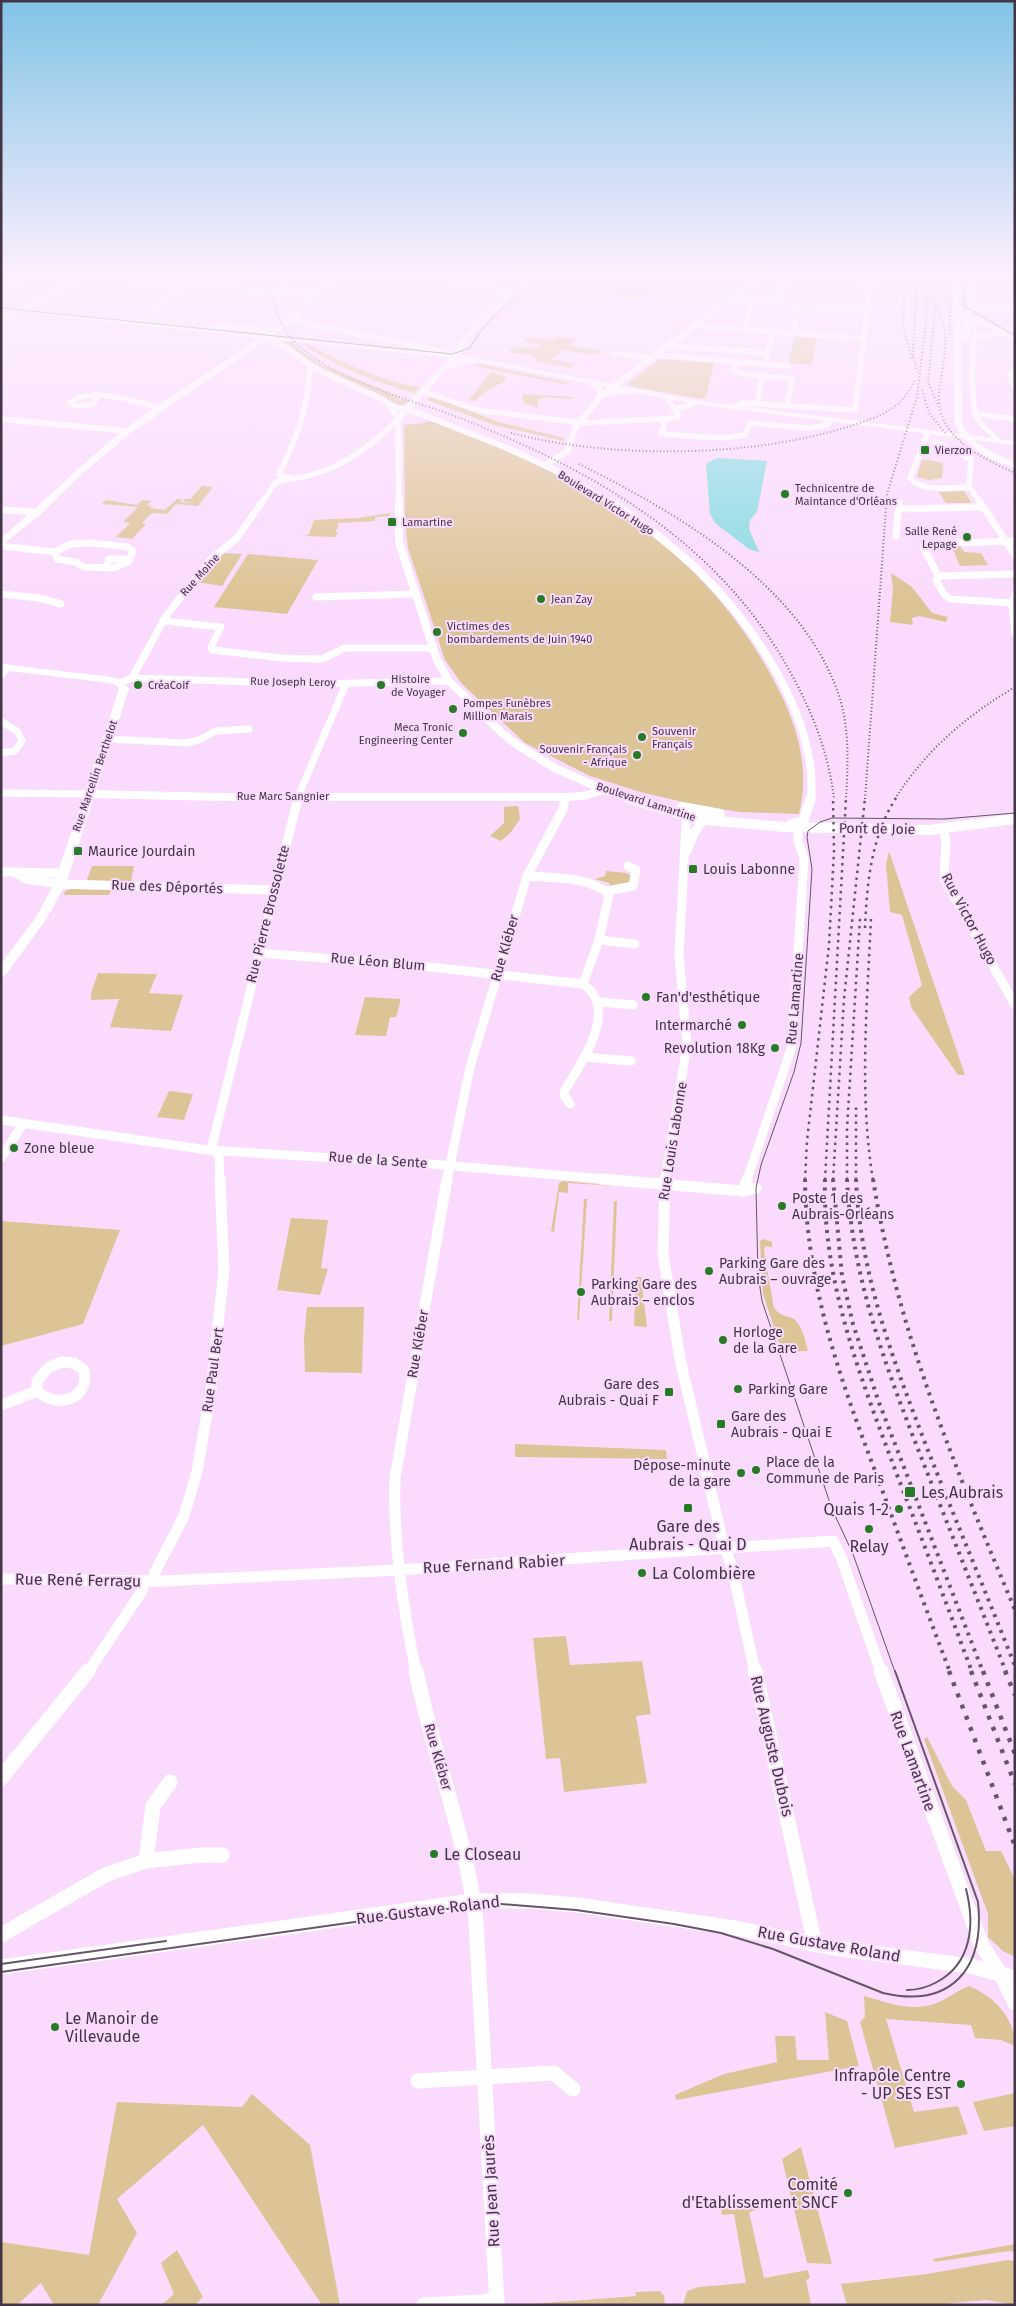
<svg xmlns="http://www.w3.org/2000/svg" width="1016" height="2306" font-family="'Fira Sans',sans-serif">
<rect width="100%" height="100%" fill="#fadbfd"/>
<g fill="#ddc496">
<path d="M577 274H609L606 277 622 279 608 276 645 274 637 281H633C642 283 653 283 660 277L659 274 665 276 662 280 651 283V286Z"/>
<path d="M579 279 645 289 653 288C643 297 636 300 622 298 613 279 586 287 570 286 564 285 558 283 551 282L554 280Z"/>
<path d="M795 336 817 337 812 365 789 363Z"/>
<path d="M556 337 577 339 569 346 597 350 605 354 595 353 591 355 563 350 551 359 575 364 570 368 535 361 536 358 532 357 534 355 509 353 511 349 524 347 537 349 541 344 524 342 527 338 553 340Z"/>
<path d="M281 341 293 342 303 352 317 361 316 362 400 397 397 399 409 400 407 403 403 404V405H400C357 388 319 369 281 341Z"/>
<path d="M302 343C315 344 321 353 333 357 360 369 391 384 420 387L414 393C374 381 336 368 302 343Z"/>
<path d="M660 359 714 363 706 396 702 399 630 386 629 382Z"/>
<path d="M473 364 474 363 572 383 564 384 484 368Z"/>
<path d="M491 372 505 376V381L485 392 475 401 469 400Z"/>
<path d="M524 394 574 397 573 399 544 397 538 400V407H536L523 403 522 396Z"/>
<path d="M431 396 499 422 565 438 564 441 494 425 427 400Z"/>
<path d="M430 420C575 475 697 538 773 679 796 721 811 767 799 814L740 812 701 806 640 792 590 776 525 743 462 684 445 660 408 548 405 524 404 425 424 423Z"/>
<path d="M922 459 943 463 942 478 929 480 917 477Z"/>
<path d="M202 486 213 487 198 506 176 504 167 514 152 513 142 523 146 524 132 539 116 537 130 523 123 522 138 507 102 504 106 500 137 505 142 500 151 501 147 505 152 506 150 508 165 510 177 499H182L180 502 194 503 182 501 185 499H190Z"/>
<path d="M964 491 972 503H946L939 492Z"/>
<path d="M390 513 389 516 375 517V521L338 523V527L335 532 338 533 335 537 305 536 309 534 314 520 358 518Z"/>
<path d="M951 545H960L964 552 981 553 988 565 960 566Z"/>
<path d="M224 553 242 554 222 586 197 582Z"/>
<path d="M248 554 318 560 287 614 214 607Z"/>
<path d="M891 573 912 587 932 613 948 617 946 622 919 616 912 618 913 625 890 622 893 589Z"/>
<path d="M518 806 520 819 511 832 501 841 490 836 504 823V807Z"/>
<path d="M889 851 965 1075H958L911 1007 909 997 922 985 902 915 890 912 886 864Z"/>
<path d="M92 866H134L131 882 87 880Z"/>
<path d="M606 871 627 873 631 876 628 886 612 888 609 883 595 879 605 876Z"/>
<path d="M71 889 111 890 109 895H64L65 891Z"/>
<path d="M98 973 157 974 149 993 183 995 171 1031 110 1027 119 999 91 1000V993Z"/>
<path d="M365 997 401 999 396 1017H390L386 1036 355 1035Z"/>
<path d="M169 1091 193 1094 184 1120 157 1117Z"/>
<path d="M563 1181 618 1186 568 1183V1193L559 1192 554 1232 551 1231 559 1183Z"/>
<path d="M584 1199H587L579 1320H577Z"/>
<path d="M614 1201H617L612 1321H609Z"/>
<path d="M291 1218 328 1220 321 1268 328 1269 320 1295 277 1290Z"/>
<path d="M1 1221 120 1230 83 1324 1 1346Z"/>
<path d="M764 1239 772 1242V1247L765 1246 764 1251 774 1308C780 1316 785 1315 792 1318 802 1323 805 1340 808 1351L782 1352 763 1294 760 1241Z"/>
<path d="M636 1277H641L647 1327 634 1326Z"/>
<path d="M307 1307H364L362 1373 305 1372 304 1339Z"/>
<path d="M515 1444 666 1450 667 1459 515 1457Z"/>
<path d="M566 1636 570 1665 642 1661 651 1714 636 1716 647 1783 564 1792 560 1758 546 1759 533 1638Z"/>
<path d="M927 1737 952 1786 966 1800 986 1851H1001L1015 1880V1957L1003 1951 988 1937V1914L924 1739Z"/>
<path d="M969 1986C994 1996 1015 2018 1015 2046L1001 2040 975 2038 971 2025 886 2019 914 2112 958 2106 968 2134 895 2148 860 2022 865 2017 864 1996C886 2002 911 2012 934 2004 946 2000 957 1991 969 1986Z"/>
<path d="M825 2012 847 2021 859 2066 676 2100 675 2095 724 2074 777 2062 775 2036H795L797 2060H829Z"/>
<path d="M1015 2093V2126L984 2131 973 2102Z"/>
<path d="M252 2094 310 2145 340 2305H322L203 2125 117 2199 137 2233 98 2305H54L41 2283 17 2305H1V2242L89 2255 117 2102 242 2107Z"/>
<path d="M801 2147 832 2264 807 2263 782 2159Z"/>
<path d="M760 2203 761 2209 749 2212 764 2278 808 2270 810 2278 806 2280 811 2305H683L687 2291 699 2287 746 2283 734 2214 722 2215 721 2209Z"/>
<path d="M1015 2244V2252L1009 2251 934 2262 933 2259Z"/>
<path d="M177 2250 203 2297 195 2305H161L174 2294 161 2263Z"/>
<path d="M1007 2260 1015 2261V2305L987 2300 951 2303 947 2305H847L841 2284 927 2274Z"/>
<path d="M660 2291 664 2296 665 2305H518L636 2296 635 2292Z"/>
</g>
<path fill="#87dbe2" d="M717 458 767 461 757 512 750 520 749 529 759 552 749 549 715 523 710 514 706 464Z"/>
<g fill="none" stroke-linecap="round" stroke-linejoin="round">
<g stroke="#fff" stroke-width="5.5">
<path d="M56 274 316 295"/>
<path d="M283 274 285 292"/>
<path d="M410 274 514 292"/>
<path d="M771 274 871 281 884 279 886 274"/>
<path d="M1 291 33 274"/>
<path d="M732 299 869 309"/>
<path d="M779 303 786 276"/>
<path d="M971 307H1015"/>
<path d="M958 313 977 319 1015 339"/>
<path d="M1 320 82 278"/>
<path d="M291 320 445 352 453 357"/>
<path d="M141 321 187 284"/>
<path d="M976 324C973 344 968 405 979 421 984 429 993 432 997 441"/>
<path d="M696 326 864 339"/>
<path d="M208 328 221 326 273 331"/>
<path d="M745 331 752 301"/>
<path d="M796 334 795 321 801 304"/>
<path d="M974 336 1002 333"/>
<path d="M669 346 768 353"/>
<path d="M612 353 653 358"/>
<path d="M657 355 788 366"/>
<path d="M766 358 773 333"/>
<path d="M737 362 734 370 738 373 792 379 787 406"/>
<path d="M1015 371 1009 375 1015 388"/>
<path d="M424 392 478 410 583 423 677 418 679 416 669 401 671 398"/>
<path d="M98 396 93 404 75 406 70 402C96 386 134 402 161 408"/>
<path d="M757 404 762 375"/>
<path d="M732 407 743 403 855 410 871 281"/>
<path d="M673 408 689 406 694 402"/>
<path d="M976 414 1015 419"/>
<path d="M665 420 661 434 721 438 745 435 750 423"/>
<path d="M750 423 809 428 827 425 831 420"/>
<path d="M928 432 910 478C922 493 953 487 970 487"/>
<path d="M935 442 971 459 969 486 981 504"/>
<path d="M291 477H282L279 474C295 441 309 408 309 371L315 368"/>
<path d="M261 504 276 482C289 479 302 478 314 474 345 466 377 441 398 419L389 405"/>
</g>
<g stroke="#fff" stroke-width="7">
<path d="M980 502 1015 555"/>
<path d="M898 509 984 507"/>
<path d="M1 510 38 512"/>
<path d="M896 536 899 503"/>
<path d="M1015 541 927 544 923 547 938 575 941 576 1015 574"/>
<path d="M93 543 128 547 133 551 128 562 113 568 84 567 76 562 57 559 55 552 71 544Z"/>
<path d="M1 546 55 552"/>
<path d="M106 568 109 559H130"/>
<path d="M940 576 936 580 944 594 950 599 1012 603"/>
<path d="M1 594 39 598 61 604"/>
<path d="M1015 594 1012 605 1015 633"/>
<path d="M316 597 415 594"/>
<path d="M163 621 221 627 211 647 212 650 282 658 322 659 345 648H432"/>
<path d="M1 675 7 668"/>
<path d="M132 678 166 616 211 559 237 538 262 502"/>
<path d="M120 683 132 678 315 684 449 681"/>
<path d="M1 721 18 732 22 741 15 751 1 753"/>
<path d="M108 739 186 743 199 740 216 731 249 729"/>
<path d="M1 793 90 794"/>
<path d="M297 799 346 684"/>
<path d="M565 799V797"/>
</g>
<g stroke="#fff" stroke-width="9">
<path d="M943 829 946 841 944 878 1015 1005"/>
<path d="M687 851 695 831 704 820 705 813"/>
<path d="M1 872 63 873"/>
<path d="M14 872 26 879 60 884 274 890"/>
<path d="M527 876C552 878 590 876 609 895L599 940 583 984"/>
<path d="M607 891 633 886 636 870 628 866"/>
<path d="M599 940 635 944"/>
<path d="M259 953 412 965 583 984C587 987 592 991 594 995 610 1023 579 1067 565 1090L564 1095 570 1104"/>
<path d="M599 1002 633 1005"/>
<path d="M584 1057 631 1061"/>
<path d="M1 1120 208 1150 431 1164 615 1180"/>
<path d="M1 1158 23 1124"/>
<path d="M220 1180 219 1157 212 1146 298 798"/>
<path d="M447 1180 470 1067 527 876 563 809 565 798"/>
<path d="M665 1180 687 1045 679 956 686 823 691 810"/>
<path d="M747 1180 792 1046 804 859 798 841V831"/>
</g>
<g stroke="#fff" stroke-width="11">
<path d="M601 1179 743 1191 756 1188"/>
<path d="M665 1179 663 1254 680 1359 723 1543 732 1567 755 1672"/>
<path d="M743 1191 747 1179"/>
<path d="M62 1362 74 1363 84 1370C90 1400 57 1409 37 1391V1381L49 1367Z"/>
<path d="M1 1405 37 1391"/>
<path d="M1 1579 163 1581 399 1570 833 1541 841 1557 881 1672"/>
<path d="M154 1581 155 1572 184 1516 197 1472 211 1389 224 1270 220 1179"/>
<path d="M88 1672 142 1591 144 1582"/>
<path d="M416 1672C403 1608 393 1543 395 1478L447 1179"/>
</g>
<g stroke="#fff" stroke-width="15">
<path d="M416 1671C433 1755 466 1835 476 1921L497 2305"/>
<path d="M755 1671 815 1945"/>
<path d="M881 1671 981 1944 1002 1976 1015 2003"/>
<path d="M1 1778 88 1671"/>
<path d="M170 1782 153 1806 146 1861 200 1855H222"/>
<path d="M1 1935 105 1875 146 1861"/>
<path d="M1 1967 474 1901H530L577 1905 735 1928 834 1948 970 1966 1015 1978"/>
<path d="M418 2081 554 2073 573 2089"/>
<path d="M424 2305 482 2302 497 2299"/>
</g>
<g stroke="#fff" stroke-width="6">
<path d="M264 337 284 346 314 368 382 399 393 407 418 413 505 447 557 471 613 504"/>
<path d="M447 367 459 362 477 360"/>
<path d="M589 382 598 387 602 395 618 391H634"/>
<path d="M1 419 128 431"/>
<path d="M544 465 567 452 576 427 602 395 764 274"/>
<path d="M399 504 398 419 443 369 479 322 537 274"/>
</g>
<g stroke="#fff" stroke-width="8">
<path d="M399 502V542L437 660 449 681 503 734 519 746 555 768 604 790 632 799"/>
<path d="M611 502C642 522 671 545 698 570 753 624 818 718 811 799"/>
<path d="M90 794 221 797H565L583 796 604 790"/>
</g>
<g stroke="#fff" stroke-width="10">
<path d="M628 798 696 819 784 827 929 830 1015 819"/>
<path d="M682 807 720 814"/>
<path d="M791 824 803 821 811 798"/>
</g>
<g fill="#fff" fill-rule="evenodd">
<path d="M335 274H342L295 320 274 335 463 355 694 400 1015 441V445L694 404 463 359 268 339 131 433 83 473 41 514 1 546V538C43 503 81 464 124 430 167 397 215 368 260 338L1 311V307L266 334 291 318Z"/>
<path d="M1 664 112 677 123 681 129 689 66 884 47 918 5 976 1 977V964L36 917 54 884 119 689 116 685 110 683 1 670Z"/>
</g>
<path fill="#fff" fill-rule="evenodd" d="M953 274H961V336L967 310V274H975V310L968 341 961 343 962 423C973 445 993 453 1015 462V468C989 460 966 448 954 423Z"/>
<g stroke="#675569" stroke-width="1">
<path d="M962 274 964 306 1015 336"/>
<path d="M1 308 452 354 470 348C487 316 517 297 545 274"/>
<path d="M895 1672 853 1554 832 1509 762 1301 758 1274 756 1188 761 1165 794 1072 801 1043 812 869 807 837 808 831 820 822 832 818 944 819 1015 813"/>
</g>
<g stroke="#675569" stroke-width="2">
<path d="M1 1964 166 1941"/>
<path d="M1 1972 489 1903 576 1910 674 1924 721 1933 773 1949 883 1993C952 2009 985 1968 978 1902L895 1671"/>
<path d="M907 1990C917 1990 928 1987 937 1982 972 1963 975 1924 966 1889"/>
</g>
<g stroke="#675569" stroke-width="2" stroke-dasharray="1 2.5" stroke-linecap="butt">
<path d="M269 274C272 299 276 323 295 342 337 383 412 399 465 420 601 474 724 546 794 679 814 716 829 756 834 799"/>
<path d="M905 274 903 327 912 358"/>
<path d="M917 274 913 355 918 374"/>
<path d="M932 293 938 274"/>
<path d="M932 297C935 309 944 320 945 333 947 353 941 373 939 393 936 438 981 457 1015 473"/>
<path d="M950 298V335"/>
<path d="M935 311 928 382 938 405"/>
<path d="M922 390 929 413 945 433"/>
<path d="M511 433C610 459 752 458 850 426 866 421 889 414 901 401 907 395 911 386 916 379"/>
<path d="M579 464C676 512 798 583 837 690 850 724 848 763 846 799"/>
<path d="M865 799 887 494 917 397 926 321 928 274"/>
<path d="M895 799C926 750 966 716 1015 687"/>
</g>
<g stroke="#675569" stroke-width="2.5" stroke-dasharray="2.5 4.5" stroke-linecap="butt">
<path d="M871 919C867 1005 859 1094 873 1180"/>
<path d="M865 928C867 883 871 837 896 798"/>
<path d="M805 1180 807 1141 829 945 834 851 833 798"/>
<path d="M825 1180 846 798"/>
<path d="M833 1180 844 999 865 798"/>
<path d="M847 1180V1128L860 918"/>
<path d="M856 1180V1107"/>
</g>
<g stroke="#675569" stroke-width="4" stroke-dasharray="3 5.5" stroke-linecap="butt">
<path d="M805 1179C806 1284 840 1379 877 1476 901 1541 925 1607 950 1672"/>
<path d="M825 1179C822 1283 863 1384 899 1480 924 1544 948 1608 972 1672"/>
<path d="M833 1179 842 1276 853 1324 878 1400 983 1672"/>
<path d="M847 1179C852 1280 888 1373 925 1467 952 1535 979 1603 1006 1672"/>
<path d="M856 1179C860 1274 893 1360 927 1448 956 1521 986 1593 1015 1666"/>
<path d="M873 1179C897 1330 956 1469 1015 1610"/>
</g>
<g stroke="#675569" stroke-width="4.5" stroke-dasharray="4 8" stroke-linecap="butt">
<path d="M949 1671 1015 1846"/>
<path d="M971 1671 1015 1784"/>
<path d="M983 1671 1015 1754"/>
<path d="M1005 1671 1015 1695"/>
</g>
</g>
<linearGradient id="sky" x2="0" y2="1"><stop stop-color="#81c4e6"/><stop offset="0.46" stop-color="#fdeffe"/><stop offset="1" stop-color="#fdeffe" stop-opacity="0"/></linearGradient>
<rect width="1016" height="597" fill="url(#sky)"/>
<g fill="#277b27" stroke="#fadbfd" stroke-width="2">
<rect x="920" y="445" width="10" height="10" rx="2.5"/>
<circle cx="785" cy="494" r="5"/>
<rect x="387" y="517" width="10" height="10" rx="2.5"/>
<circle cx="967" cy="537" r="5"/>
<circle cx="541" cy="599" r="5"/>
<circle cx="437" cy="632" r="5"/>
<circle cx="138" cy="685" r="5"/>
<circle cx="381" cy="685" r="5"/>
<circle cx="453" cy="709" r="5"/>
<circle cx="463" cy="733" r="5"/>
<circle cx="642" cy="737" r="5"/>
<circle cx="637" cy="755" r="5"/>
<rect x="73" y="846" width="10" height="10" rx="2.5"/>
<rect x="688" y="864" width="10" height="10" rx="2.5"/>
<circle cx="646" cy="997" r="5"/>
<circle cx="742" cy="1025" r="5"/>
<circle cx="775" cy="1048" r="5"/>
<circle cx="14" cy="1148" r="5"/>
<circle cx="782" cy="1206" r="5"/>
<circle cx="709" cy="1271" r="5"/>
<circle cx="581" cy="1292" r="5"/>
<circle cx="723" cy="1340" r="5"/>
<circle cx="738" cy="1389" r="5"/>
<rect x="664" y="1387" width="10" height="10" rx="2.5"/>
<rect x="716" y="1419" width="10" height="10" rx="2.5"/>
<circle cx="756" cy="1470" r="5"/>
<circle cx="741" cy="1473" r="5"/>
<rect x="904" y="1486" width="12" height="12" rx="2.5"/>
<rect x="683" y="1503" width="10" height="10" rx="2.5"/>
<circle cx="899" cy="1509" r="5"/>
<circle cx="869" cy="1529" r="5"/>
<circle cx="642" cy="1573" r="5"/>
<circle cx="434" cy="1854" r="5"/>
<circle cx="55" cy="2027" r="5"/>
<circle cx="961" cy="2084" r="5"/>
<circle cx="848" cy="2193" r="5"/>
</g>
<g text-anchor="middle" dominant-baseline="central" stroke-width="4" stroke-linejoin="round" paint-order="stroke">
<g font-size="11" fill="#443546" stroke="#fadbfd" text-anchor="start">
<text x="935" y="450">Vierzon</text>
<text x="795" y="488">Technicentre de<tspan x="795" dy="13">Maintance d'Orléans</tspan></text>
<text x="402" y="522">Lamartine</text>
<text x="957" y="531" text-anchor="end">Salle René<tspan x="957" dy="13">Lepage</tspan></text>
<text x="551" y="599">Jean Zay</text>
<text x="447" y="626">Victimes des<tspan x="447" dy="13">bombardements de Juin 1940</tspan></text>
<text x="391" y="679">Histoire<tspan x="391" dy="13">de Voyager</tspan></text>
<text x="148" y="685">CréaCoif</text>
<text x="463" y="703">Pompes Funèbres<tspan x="463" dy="13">Million Marais</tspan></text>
<text x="453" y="727" text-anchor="end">Meca Tronic<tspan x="453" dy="13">Engineering Center</tspan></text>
<text x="652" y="731">Souvenir<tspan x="652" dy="13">Français</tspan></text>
<text x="627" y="749" text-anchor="end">Souvenir Français<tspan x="627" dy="13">- Afrique</tspan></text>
</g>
<g font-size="11" fill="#443546" stroke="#fadbfd">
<text transform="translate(606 503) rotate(32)">Boulevard Victor Hugo</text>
<text transform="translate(200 575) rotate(-48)">Rue Moine</text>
<text transform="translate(293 682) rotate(1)">Rue Joseph Leroy</text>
<text transform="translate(95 776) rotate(-71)">Rue Marcellin Berthelot</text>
<text x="283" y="796">Rue Marc Sangnier</text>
<text transform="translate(646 802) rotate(18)">Boulevard Lamartine</text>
</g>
<g font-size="14" fill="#443546" stroke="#fadbfd">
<text transform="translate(877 829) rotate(1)">Pont de Joie</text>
<text transform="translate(167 887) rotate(2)">Rue des Déportés</text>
<text transform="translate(268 914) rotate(-76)">Rue Pierre Brossolette</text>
<text transform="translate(969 919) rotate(62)">Rue Victor Hugo</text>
<text transform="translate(505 948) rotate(-74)">Rue Kléber</text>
<text transform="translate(378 962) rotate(5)">Rue Léon Blum</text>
<text transform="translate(795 999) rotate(-85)">Rue Lamartine</text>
<text transform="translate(673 1141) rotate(-81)">Rue Louis Labonne</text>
<text transform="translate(378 1160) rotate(4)">Rue de la Sente</text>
<text transform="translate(418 1344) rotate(-80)">Rue Kléber</text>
<text transform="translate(213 1370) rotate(-82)">Rue Paul Bert</text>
<text transform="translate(438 1757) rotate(74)">Rue Kléber</text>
</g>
<g font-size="14" fill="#443546" stroke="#fadbfd" text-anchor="start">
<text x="88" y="851">Maurice Jourdain</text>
<text x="703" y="869">Louis Labonne</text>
<text x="656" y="997">Fan'd'esthétique</text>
<text x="732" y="1025" text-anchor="end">Intermarché</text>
<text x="765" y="1048" text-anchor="end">Revolution 18Kg</text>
<text x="24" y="1148">Zone bleue</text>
<text x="792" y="1198">Poste 1 des<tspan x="792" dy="16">Aubrais-Orléans</tspan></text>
<text x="719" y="1263">Parking Gare des<tspan x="719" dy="16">Aubrais – ouvrage</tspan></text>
<text x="591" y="1284">Parking Gare des<tspan x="591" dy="16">Aubrais – enclos</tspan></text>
<text x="733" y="1332">Horloge<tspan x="733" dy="16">de la Gare</tspan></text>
<text x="659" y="1384" text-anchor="end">Gare des<tspan x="659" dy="16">Aubrais - Quai F</tspan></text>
<text x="748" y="1389">Parking Gare</text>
<text x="731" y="1416">Gare des<tspan x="731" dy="16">Aubrais - Quai E</tspan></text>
<text x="766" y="1462">Place de la<tspan x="766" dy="16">Commune de Paris</tspan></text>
<text x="731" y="1465" text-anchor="end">Dépose-minute<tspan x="731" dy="16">de la gare</tspan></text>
</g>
<g font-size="16" fill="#443546" stroke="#fadbfd" text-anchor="start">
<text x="921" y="1492">Les Aubrais</text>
<text x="889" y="1509" text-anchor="end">Quais 1-2</text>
<text x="688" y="1526" text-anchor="middle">Gare des<tspan x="688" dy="18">Aubrais - Quai D</tspan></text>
<text x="869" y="1546" text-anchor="middle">Relay</text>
<text x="652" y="1573">La Colombière</text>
<text x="444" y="1854">Le Closeau</text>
<text x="65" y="2018">Le Manoir de<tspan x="65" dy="18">Villevaude</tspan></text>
<text x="951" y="2075" text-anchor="end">Infrapôle Centre<tspan x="951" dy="18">- UP SES EST</tspan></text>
<text x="838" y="2184" text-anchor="end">Comité<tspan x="838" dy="18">d'Etablissement SNCF</tspan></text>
</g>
<g font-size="16" fill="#443546" stroke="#fadbfd">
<text transform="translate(494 1564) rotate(-3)">Rue Fernand Rabier</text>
<text transform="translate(78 1580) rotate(1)">Rue René Ferragu</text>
<text transform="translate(772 1746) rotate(77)">Rue Auguste Dubois</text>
<text transform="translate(913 1761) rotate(70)">Rue Lamartine</text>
<text transform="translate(428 1910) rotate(-7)">Rue Gustave Roland</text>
<text transform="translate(829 1944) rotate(10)">Rue Gustave Roland</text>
<text transform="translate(491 2191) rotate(-93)">Rue Jean Jaurès</text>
</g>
</g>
<rect width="1016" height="2306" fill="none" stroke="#443546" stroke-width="5"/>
</svg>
